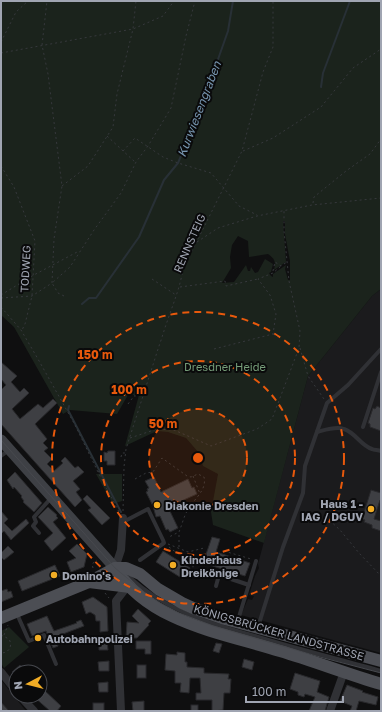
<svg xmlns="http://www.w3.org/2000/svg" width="382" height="712" font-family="'Golos Text',sans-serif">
<rect width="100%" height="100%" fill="#0f0f10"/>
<g fill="#1b1b1d">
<path d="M381 289V653L241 615 248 599 252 600 254 596 249 595 255 576 259 568 258 564 308 376 372 296Z"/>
<path d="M1 680 26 711H1Z"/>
</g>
<g fill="#1b231c" fill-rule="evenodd">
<path d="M1 1H381V289L372 296 308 376 264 543 213 525 211 512 218 474 203 466 199 453 186 438 168 432 157 431 125 446 139 395H128L117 414 70 410 63 414 14 327 1 315ZM283 221H285V234L290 261V280H288L285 269 286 265 273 274V277L271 276 269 273 271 272 273 264 265 259 258 272 255 273 251 267 250 271H248L246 265 234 282 222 283 231 268 230 257 232 245 238 236 248 241 249 257 268 254C275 259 276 262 274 270L286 262Z"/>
<path d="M96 474H122V501L113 504Z"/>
<path d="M9 627 29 647 4 668 1 663V631Z"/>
</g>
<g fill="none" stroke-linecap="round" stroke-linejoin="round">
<g stroke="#283036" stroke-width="2">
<path d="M321 87 323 73 350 1"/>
<path d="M82 304 89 298H96L139 237 164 180 178 163 199 113 228 31 233 1"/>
<path d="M69 406 68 410 121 512"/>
</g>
</g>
<g fill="#3e3f43" stroke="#29292c">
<path d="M1 362 17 376 11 382 20 392 24 388 29 393 12 409 20 419 38 404 43 408 53 399 57 403 35 424 47 439 43 443 48 448 44 451 52 459 47 464 54 471 63 463 61 461 65 457 75 468 78 466 84 472 73 481 80 489 76 492 82 500 75 507 1 424V390L6 385 1 379Z"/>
<path d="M377 406 381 408V431L370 427V424L368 423 373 408 375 409Z"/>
<path d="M108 451H115V465H107V461H104V452L107 453Z"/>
<path d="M15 472 42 503 34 512 23 502 24 501 21 497 22 496 14 487 13 489 7 480Z"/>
<path d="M154 477 161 492 188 479 192 488 194 487 197 494 168 507 178 528 170 532 168 529 166 530 160 516 156 517 153 506 146 492 148 491 147 489 149 488 145 481Z"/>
<path d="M371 490 381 493V500H380L374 519 381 521V531L372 528V525L364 522 365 520 362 519Z"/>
<path d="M87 495 110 518 102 525 88 510 91 508 83 499Z"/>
<path d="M48 507 57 515 56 516 58 518 53 522 66 538 52 551 44 541 53 533 38 517Z"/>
<path d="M1 511 8 519 4 523 12 531 26 519 29 523 11 540 4 531 1 534Z"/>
<path d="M212 537 220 539 216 552 250 563 245 576 203 563Z"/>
<path d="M77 544 87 554 84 567 71 572 67 562 76 558 69 551Z"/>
<path d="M8 546 14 552 4 560 1 557V553Z"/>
<path d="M163 551 190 568 183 579 156 562Z"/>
<path d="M55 565 60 576 22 591 18 581Z"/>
<path d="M7 589 8 592 11 591 13 597 1 602V591Z"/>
<path d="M93 597 107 607 108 631 100 632V621H96L95 615 90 612 86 614 82 602Z"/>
<path d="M138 609 151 621 148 624 149 625 137 638H126L127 622 139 623 132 616Z"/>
<path d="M47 616 54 631 77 623 76 622 81 620 84 626 55 637 58 646 53 648 46 631 32 636 27 624Z"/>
<path d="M107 641 108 650H99V642Z"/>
<path d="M136 641H151V654H145V649H136Z"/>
<path d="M216 643 222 644 219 653 213 651Z"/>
<path d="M177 652 185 653V662H187V667L204 668V673L229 674 228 679H231L230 693H224L223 710 212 711V700H196V693H201L200 678H190L189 693 180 692 181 683H175V671L165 670 166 654 177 655Z"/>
<path d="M244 659 254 662 252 670 242 667Z"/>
<path d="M109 661V671H99L98 662Z"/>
<path d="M20 665 26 672H12Z"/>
<rect x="137" y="665" width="9" height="13"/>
<path d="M295 673 320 681 317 692 329 697 325 711H309L315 697 305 694 304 697 298 695V692L290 689Z"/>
<path d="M108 682V692H99L98 683Z"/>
<path d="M347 685 363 691 362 692 378 697 376 705 359 701 356 711H350L352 706 340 701Z"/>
<path d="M43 689 61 706 57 711H50L33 696H40V693Z"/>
<path d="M144 701V711H133L132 702Z"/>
<path d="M1 702 9 711H1Z"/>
<rect x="93" y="703" width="11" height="8"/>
<rect x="191" y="705" width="7" height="6"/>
</g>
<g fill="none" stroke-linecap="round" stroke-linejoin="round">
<g stroke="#36383c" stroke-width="1" stroke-dasharray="2 3" stroke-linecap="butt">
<path d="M1 42 16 12 28 1"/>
<path d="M1 53 133 29 163 16 174 1"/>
<path d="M107 136 135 162"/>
<path d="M123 151 135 138 163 157 178 163 211 173 239 206 257 215"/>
<path d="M243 151 273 138 321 107 353 68 381 49"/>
<path d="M1 166 14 187 35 241 32 296 25 324 22 330"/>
<path d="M62 186 88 166 113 127 117 94 133 29 136 1"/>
<path d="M313 203 314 197 346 171 370 154 381 139"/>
<path d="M197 242 218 228 257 216 312 205 381 198"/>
<path d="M273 271 275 262 281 266 287 262"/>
<path d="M152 279 176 295"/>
<path d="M180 287 225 281 226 286 258 279"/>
<path d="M1 295 32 276 79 251"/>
<path d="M64 296 58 293 52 283 70 267 94 230 121 193 136 162 148 146 171 108 186 36 195 1"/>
<path d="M1 298 32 296 52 283 54 239 62 186 48 74 42 45 47 1"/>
<path d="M1 307 21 330 38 359 75 425 98 472 119 512"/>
<path d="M273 334 278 337"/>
<path d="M300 348 308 376 324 399"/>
<path d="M214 349 273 334 276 314 270 295 258 279 273 273 281 266"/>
<path d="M128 404 134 396 143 395"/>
<path d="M130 438 157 429 174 430 211 446 257 429 272 419 299 348 300 331 289 281 284 231V211"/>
<path d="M121 457 122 453H125"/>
<path d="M98 472 102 470"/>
<path d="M193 476 200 494"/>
<path d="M135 479 146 473 153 472 162 458 187 476 191 477 198 474 204 477C207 490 195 498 189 508 184 515 182 525 179 532L169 537"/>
<path d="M123 511 124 467 126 449 159 346C162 338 164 330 167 322 173 304 180 288 183 269L242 151 263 72 273 47V1"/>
<path d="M326 517 340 530 359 553 381 576"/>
<path d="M168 544 188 552 204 548"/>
<path d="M169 547 190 563 193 566V573"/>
<path d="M179 547V533"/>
<path d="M224 551 251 559"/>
<path d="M93 568 92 564 97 560"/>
<path d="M105 593 109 598"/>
<path d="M1 635 9 639C13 646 9 653 1 653"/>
<path d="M4 635 8 625"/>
</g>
<g stroke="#303135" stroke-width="4">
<path d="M363 427 381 372"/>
<path d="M317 432C325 430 336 426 344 429 356 433 360 445 372 449 374 450 378 450 381 451"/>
<path d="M1 456 9 450"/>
<path d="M123 522 148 509 163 540 164 543 140 560"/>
<path d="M39 533 33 526 36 522 34 517 52 497"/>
<path d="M129 577C167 611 207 623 255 636 297 649 339 659 381 671"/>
<path d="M216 586 219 575 249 585"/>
<path d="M17 614 29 641 44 635 56 664"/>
<path d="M238 620 256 561"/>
<path d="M258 627 283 547 303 493 305 466 327 403 348 385 381 349"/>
</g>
<g stroke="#303135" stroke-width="8">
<path d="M115 568 121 550 123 518"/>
<path d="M1 672 16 691"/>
<path d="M20 696 34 711"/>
<path d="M121 711 116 601 126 588"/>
<path d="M330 711 344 672"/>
</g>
<path stroke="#3e4045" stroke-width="11" d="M1 440 115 568"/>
<g stroke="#4c4e54" stroke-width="12">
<path d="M115 568C149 623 223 633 280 651 314 661 347 674 381 684"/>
<path d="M89 582 130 587"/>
<path d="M1 618 89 582 115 568H126L140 574 158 589 182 603 193 608 225 619 381 661"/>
</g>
<path stroke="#47494e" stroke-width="1" d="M1 440 115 568 144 592 160 603 179 613 213 626 320 657 381 673"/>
</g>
<circle cx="198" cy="458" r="49" fill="#e8590c" fill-opacity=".12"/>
<g fill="none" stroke="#e8590c" stroke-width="2" stroke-dasharray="7 5">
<circle cx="198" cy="458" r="49"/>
<circle cx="198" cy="458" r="97"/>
<circle cx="198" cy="458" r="146"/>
</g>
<g fill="#f2ad25" stroke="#0a0a0b" stroke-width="1.5">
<circle cx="157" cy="505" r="4"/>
<circle cx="371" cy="509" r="4"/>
<circle cx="173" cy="565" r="4"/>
<circle cx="54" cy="575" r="4"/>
<circle cx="38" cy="638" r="4"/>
</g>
<g text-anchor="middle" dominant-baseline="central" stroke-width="4" stroke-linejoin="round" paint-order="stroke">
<g font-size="11" fill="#a0a5b2" stroke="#0a0a0b">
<text transform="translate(189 243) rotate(-66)">RENNSTEIG</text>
<text transform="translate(25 269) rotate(-87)">TODWEG</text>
<text transform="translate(279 632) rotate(16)">KÖNIGSBRÜCKER LANDSTRASSE</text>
</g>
<g font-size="11" fill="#769d79" stroke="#0a0a0b">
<text x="225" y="366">Dresdner Heide</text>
</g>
<g font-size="11" font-weight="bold" fill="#a0a5b2" stroke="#0a0a0b" text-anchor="start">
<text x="363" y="503" text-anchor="end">Haus 1 -<tspan x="363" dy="13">IAG / DGUV</tspan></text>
<text x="165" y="505">Diakonie Dresden</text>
<text x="181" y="559">Kinderhaus<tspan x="181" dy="13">Dreikönige</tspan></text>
<text x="62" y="575">Domino's</text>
<text x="46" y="638">Autobahnpolizei</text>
</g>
<g font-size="12" font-style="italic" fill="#7694ae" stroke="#0a0a0b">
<text transform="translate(199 109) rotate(-69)">Kurwiesengraben</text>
</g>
</g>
<circle cx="198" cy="458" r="6" fill="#e8590c" stroke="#0a0a0b" stroke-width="2"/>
<g font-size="12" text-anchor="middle" font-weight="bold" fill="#e8590c" stroke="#0a0a0b" stroke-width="4" stroke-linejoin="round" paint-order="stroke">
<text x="95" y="359">150 m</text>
<text x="129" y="394">100 m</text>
<text x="163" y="428">50 m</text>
</g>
<rect width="382" height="712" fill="none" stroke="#a0a5b2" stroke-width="4"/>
<g transform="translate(28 684) rotate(263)"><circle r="19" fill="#0a0a0b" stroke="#46484e"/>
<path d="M0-3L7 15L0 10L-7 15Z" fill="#f2ad25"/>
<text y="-6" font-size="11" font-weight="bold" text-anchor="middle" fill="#a0a5b2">N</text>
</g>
<path d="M246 696v6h97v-6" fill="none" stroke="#a0a5b2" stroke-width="2"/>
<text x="252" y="696" font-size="12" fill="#a0a5b2" stroke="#0a0a0b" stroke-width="3" paint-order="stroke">100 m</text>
</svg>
